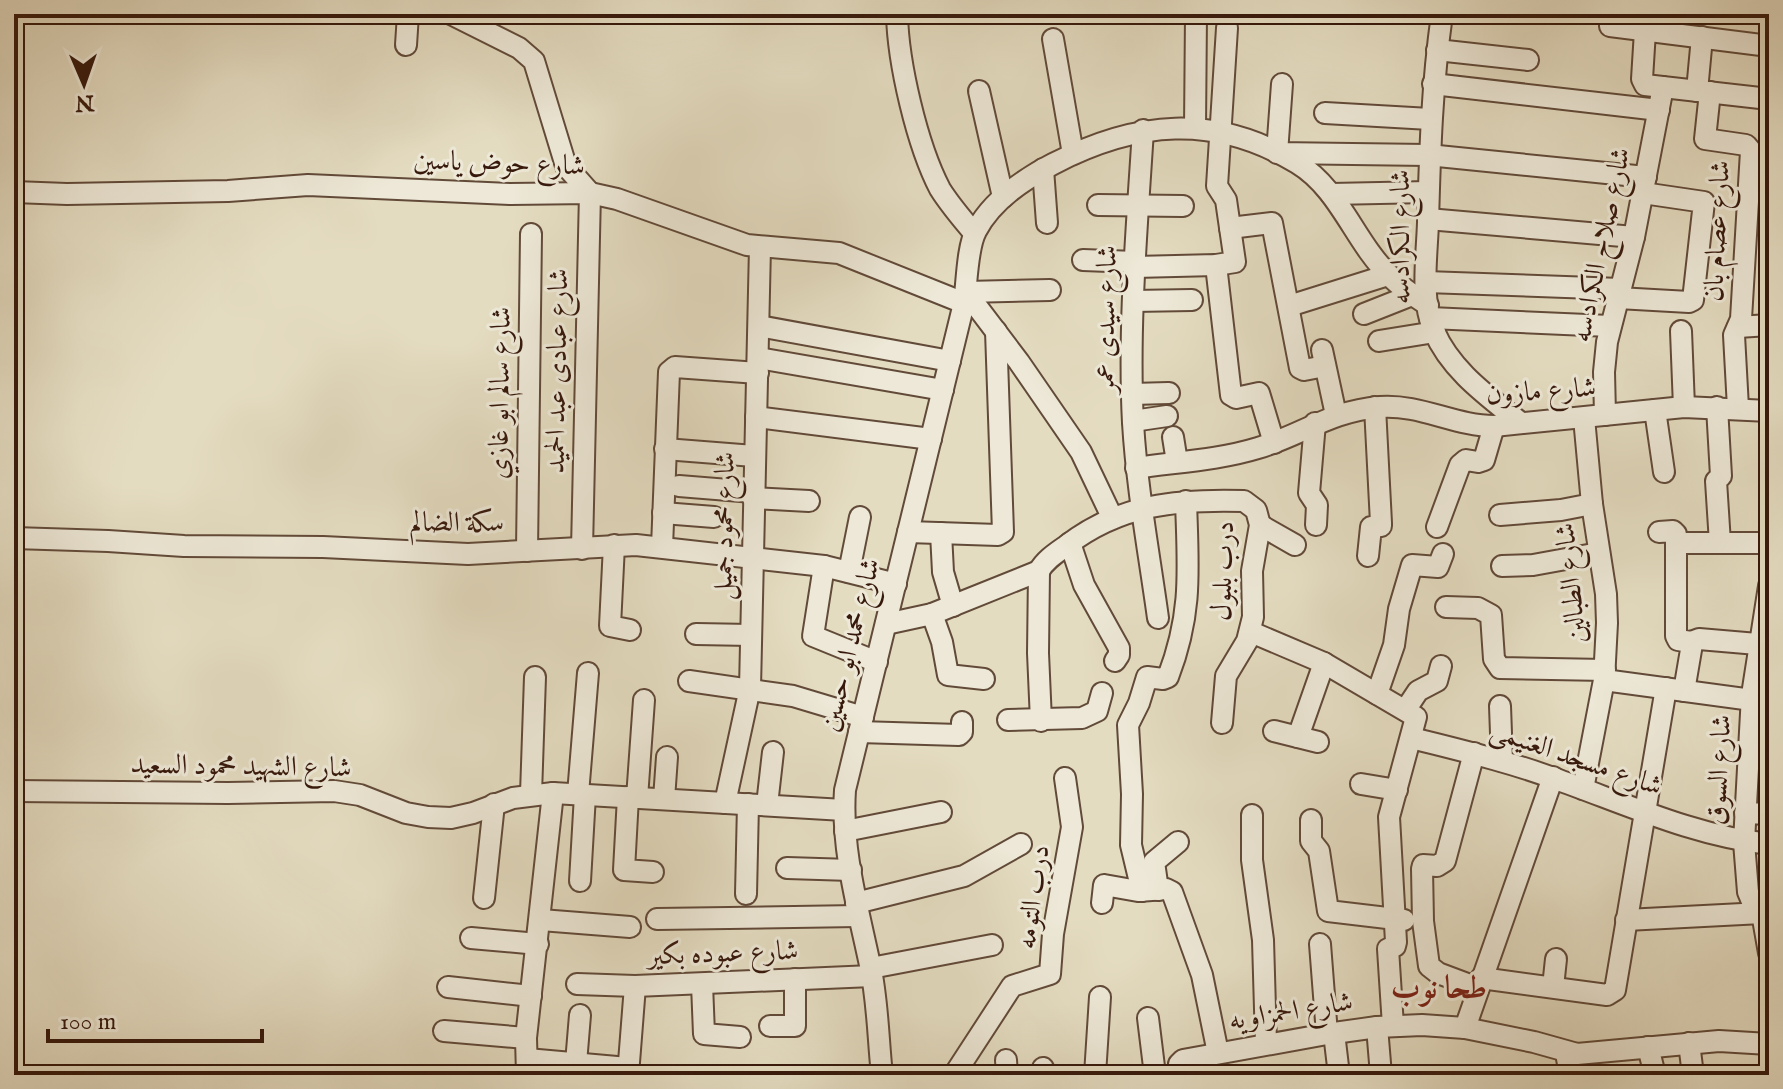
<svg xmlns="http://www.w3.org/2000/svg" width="1783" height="1089" font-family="'IM FELL English',Amiri,serif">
<rect width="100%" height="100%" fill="#e4dcc1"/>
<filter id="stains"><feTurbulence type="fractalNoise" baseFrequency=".0025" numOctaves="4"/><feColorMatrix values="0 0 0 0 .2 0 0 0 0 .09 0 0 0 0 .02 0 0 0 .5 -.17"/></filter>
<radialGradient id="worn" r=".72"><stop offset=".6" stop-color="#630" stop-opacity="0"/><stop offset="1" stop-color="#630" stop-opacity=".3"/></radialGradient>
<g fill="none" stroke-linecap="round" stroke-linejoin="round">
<defs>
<g id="minor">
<path d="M451 14 519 48 534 61 566 166 590 193 582 549"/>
<path d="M897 14C898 63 917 145 940 189 950 205 962 219 974 233"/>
<path d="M1442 14C1432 86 1430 149 1428 222 1427 257 1420 298 1434 331 1451 371 1489 397 1521 423"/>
<path d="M1610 26 1769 46"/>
<path d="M1645 31 1642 79 1645 85 1769 99"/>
<path d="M1053 39 1073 154"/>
<path d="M406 45 408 14"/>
<path d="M1437 50 1528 60"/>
<path d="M1282 84 1277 153 1428 155 1646 177"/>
<path d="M1433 84 1659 110"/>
<path d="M979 91 1003 197"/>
<path d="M1697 91 1702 37"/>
<path d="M1710 92 1705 139 1746 145 1751 151 1741 319 1734 335 1738 408"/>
<path d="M1325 113 1430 119"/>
<path d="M1195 128 1196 14"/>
<path d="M1143 130C1137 227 1128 326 1133 423 1137 489 1149 553 1158 618"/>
<path d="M1043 169 1047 223"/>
<path d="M14 192 67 194 228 191 308 185 510 194 590 193 617 199 747 245 839 253 964 303"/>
<path d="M1331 194 1428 192"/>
<path d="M1098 205 1183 206"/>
<path d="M1428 219 1634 237"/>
<path d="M1230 228 1272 223 1300 368 1304 370 1325 366"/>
<path d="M1083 260 1135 262"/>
<path d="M1216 265 1231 395 1236 398 1259 393 1274 443"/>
<path d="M1135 267 1216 265 1235 262 1226 200 1217 186 1227 28"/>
<path d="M1426 282 1621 289"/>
<path d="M966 292 1019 362 1081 452 1112 517"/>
<path d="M966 292 1050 290"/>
<path d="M1618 298 1689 302 1693 300 1704 202 1643 193"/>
<path d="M1133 301 1192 300"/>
<path d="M1289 306 1388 275"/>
<path d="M1364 314 1412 295"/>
<path d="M1430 318 1610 326"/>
<path d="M759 326 950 361"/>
<path d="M1738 327 1769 325"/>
<path d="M1681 331 1684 407"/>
<path d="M1379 341 1435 332"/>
<path d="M1322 350 1336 415"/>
<path d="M758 358 943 390"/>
<path d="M1132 394 1169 393"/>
<path d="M1717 407 1721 476 1716 481 1720 543"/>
<path d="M1655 410 1664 472"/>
<path d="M1605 415 1604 372 1607 342 1634 237 1663 87"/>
<path d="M756 417 931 439"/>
<path d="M1133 421 1167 416"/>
<path d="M1315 423 1309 493 1317 505 1316 525"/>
<path d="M1173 437 1177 462"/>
<path d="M665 449 754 456"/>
<path d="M1136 468C1176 462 1219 460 1258 448 1302 435 1330 411 1380 407 1420 404 1455 426 1494 426L1684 407 1769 411"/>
<path d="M679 486 753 492"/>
<path d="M753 498 809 501"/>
<path d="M663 513 714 517"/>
<path d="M1500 515 1561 510 1592 504"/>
<path d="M1260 525 1295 545"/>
<path d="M1437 527 1460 465 1466 460 1478 462 1484 460 1494 426"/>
<path d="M908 532 998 535 1003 532 996 331"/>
<path d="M1659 532 1673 531 1676 534V636L1678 640 1691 642 1692 644 1684 691"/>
<path d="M941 533 943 572 953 606"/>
<path d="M14 538 108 541 184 546 323 547 468 554 636 545 824 566 896 584"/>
<path d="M1070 543 1084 585 1119 648V655L1115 661"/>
<path d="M1677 543H1769"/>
<path d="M614 545 610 626 630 630"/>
<path d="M662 547 669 372 675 367 758 373"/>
<path d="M527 551 531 234"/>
<path d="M1368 556 1371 527 1381 526V523L1375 407"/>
<path d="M824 566 813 636 877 662"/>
<path d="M1502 566 1533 565 1599 553"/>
<path d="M1039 571C1045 560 1056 553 1066 546 1120 504 1178 499 1244 501L1256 510 1260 525 1252 571 1253 617 1247 641 1226 676 1222 723"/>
<path d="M1039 571 1038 653 1041 721"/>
<path d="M849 572 860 517"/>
<path d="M1769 586 1752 695 1744 842 1748 892 1753 904 1762 913 1769 953"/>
<path d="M1446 607 1478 608 1491 615 1494 659 1500 668 1605 670"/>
<path d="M932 614 942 642 948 675 984 679"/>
<path d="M886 624 932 614 1039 571"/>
<path d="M1251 632 1324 663 1416 717 1389 817 1396 942 1395 946 1388 949 1393 1026"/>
<path d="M696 634 751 635"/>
<path d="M1691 642 1699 639 1769 645"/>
<path d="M1604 680 1752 700"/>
<path d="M689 681 793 696 863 717"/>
<path d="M1377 694 1394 645 1399 609 1412 565 1438 567 1443 554"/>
<path d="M1500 706 1502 761"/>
<path d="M1406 709 1418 691 1437 681 1441 666"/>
<path d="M1008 720 1082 718 1097 711 1102 693"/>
<path d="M1274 731 1318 742"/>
<path d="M859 732 959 735 962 732V722"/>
<path d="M1298 737 1324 663"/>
<path d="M1412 738C1459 750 1507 761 1553 778 1624 803 1694 836 1769 844"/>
<path d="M1749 751 1769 752"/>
<path d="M1474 753 1445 861 1437 866 1423 865 1422 869 1423 921 1429 966 1438 973 1478 988"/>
<path d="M1361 784 1397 790"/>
<path d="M1583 789 1604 680 1607 623 1606 594 1592 504 1584 418"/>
<path d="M14 791 228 793 334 791 360 795 406 813 428 817 451 818 473 813 513 798 553 793 844 810"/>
<path d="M531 794 535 677"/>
<path d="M578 794 588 673"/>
<path d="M628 797 624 870 653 872"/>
<path d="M637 798 644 700"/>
<path d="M664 799 667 757"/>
<path d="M725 803 750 688 760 247"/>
<path d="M767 805 773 752"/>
<path d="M1745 813 1769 814"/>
<path d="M1252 815V860L1263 940 1266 1043"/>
<path d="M1311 820V841L1319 851 1328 911 1404 920"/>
<path d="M845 831 941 812"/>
<path d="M787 868 851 870"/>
<path d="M580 881 585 795"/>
<path d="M1158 890 1154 862 1178 842"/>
<path d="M1142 891 1131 845 1132 794 1128 725 1139 703 1147 677 1163 679 1168 677C1193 612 1188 568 1186 501"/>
<path d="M746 894 748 804"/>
<path d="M484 898 494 804"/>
<path d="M856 903 964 876 1021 844"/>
<path d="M1102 903 1104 885 1138 891 1166 889 1172 892 1202 975 1218 1053"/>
<path d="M657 919 858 916"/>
<path d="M541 920 630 927"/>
<path d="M1626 920 1762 913"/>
<path d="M471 938 538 944"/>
<path d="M1320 944 1327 1034"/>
<path d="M871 968 992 945"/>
<path d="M1481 978 1607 995 1615 990 1666 688"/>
<path d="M577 984 635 986 872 976"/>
<path d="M702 984 704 1034 740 1037"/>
<path d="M448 987 531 996"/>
<path d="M1553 987 1556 959"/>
<path d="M1148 1018 1155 1075"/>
<path d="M770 1026H795V979"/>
<path d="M1377 1027 1381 1075"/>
<path d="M1465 1028 1553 777"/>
<path d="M444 1031 526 1038"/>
<path d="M1334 1033 1339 1075"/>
<path d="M1689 1043 1693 1075"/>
<path d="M1648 1047 1655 1075"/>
<path d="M1566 1053 1570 1075"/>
<path d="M527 1059 628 1068"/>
<path d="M1006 1060 1007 1075"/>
<path d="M576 1063 580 1015"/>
<path d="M527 1075 526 1038 553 793"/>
<path d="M628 1075 635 986"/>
<path d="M882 1075C878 1039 878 1001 870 965 858 908 841 849 845 790L964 303C967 284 967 247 976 231 992 200 1024 179 1053 164 1136 121 1214 113 1297 163 1340 189 1354 241 1389 275 1400 287 1414 296 1428 305"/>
<path d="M954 1075 1012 986 1050 974 1053 934 1072 827 1065 778"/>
<path d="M1042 1075 1043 1068"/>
<path d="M1095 1075 1100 997"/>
<path d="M1180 1075 1179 1064 1183 1060 1327 1034 1377 1027 1422 1025 1465 1028 1534 1042 1577 1054 1719 1041 1769 1044"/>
</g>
</defs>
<use href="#minor" stroke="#624a39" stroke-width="24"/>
<use href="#minor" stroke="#ede8d7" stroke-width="20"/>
</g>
<g text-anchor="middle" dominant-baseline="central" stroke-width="6" stroke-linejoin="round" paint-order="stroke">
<g font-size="28" fill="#37190c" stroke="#ede8d7">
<text transform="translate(499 164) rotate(2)">شارع حوض ياسين</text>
<text transform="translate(1718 231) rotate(-87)">شارع عصام بان</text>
<text transform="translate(1401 237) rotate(-90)">شارع الكرادسه</text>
<text transform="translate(1602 245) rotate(-78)">شارع صلاح الكرادسه</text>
<text transform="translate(1107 319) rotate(-89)">شارع سيدى عمر</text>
<text transform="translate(558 371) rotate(-89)">شارع عبادى عبد الحميد</text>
<text transform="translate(1541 392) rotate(-4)">شارع مازون</text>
<text transform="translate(501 393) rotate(-89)">شارع سالم ابو غازي</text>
<text x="457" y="523">سكة الضالم</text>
<text transform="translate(725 526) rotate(-89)">شارع محمود جميل</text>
<text transform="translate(1224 571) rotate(-88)">درب بلبول</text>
<text transform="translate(1572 583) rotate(-96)">شارع الطبالين</text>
<text transform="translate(851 645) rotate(-76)">شارع محمد ابو حسين</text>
<text transform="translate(1576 759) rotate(19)">شارع مسجد الغنيمى</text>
<text transform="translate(241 767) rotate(1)">شارع الشهيد محمود السعيد</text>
<text transform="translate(1720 770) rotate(-87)">شارع السوق</text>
<text transform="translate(1034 897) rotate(-82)">درب التومه</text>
<text transform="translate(723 954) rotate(-2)">شارع عبوده بكير</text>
<text transform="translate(1291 1012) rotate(-9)">شارع الحمزاويه</text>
</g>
<g font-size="32" font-weight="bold" fill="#7a1f14" stroke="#ede8d7">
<text x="1439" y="989">طحا نوب</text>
</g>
</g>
<rect width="1783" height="1089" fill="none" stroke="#e4dcc1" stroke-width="48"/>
<rect x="16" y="16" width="1751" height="1057" fill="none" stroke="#37190c" stroke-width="4"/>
<rect x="24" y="24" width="1735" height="1041" fill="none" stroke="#37190c" stroke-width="2"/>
<g transform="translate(84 84) rotate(178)" stroke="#ede8d7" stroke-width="6" paint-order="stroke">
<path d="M0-6L14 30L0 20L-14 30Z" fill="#37190c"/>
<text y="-12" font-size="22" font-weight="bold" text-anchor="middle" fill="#37190c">N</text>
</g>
<path d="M48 1029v12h214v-12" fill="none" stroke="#37190c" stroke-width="4"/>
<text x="60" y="1029" font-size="24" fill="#37190c" stroke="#ede8d7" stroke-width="6" paint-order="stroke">100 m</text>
<rect width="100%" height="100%" filter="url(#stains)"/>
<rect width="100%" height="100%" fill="url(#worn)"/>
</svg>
